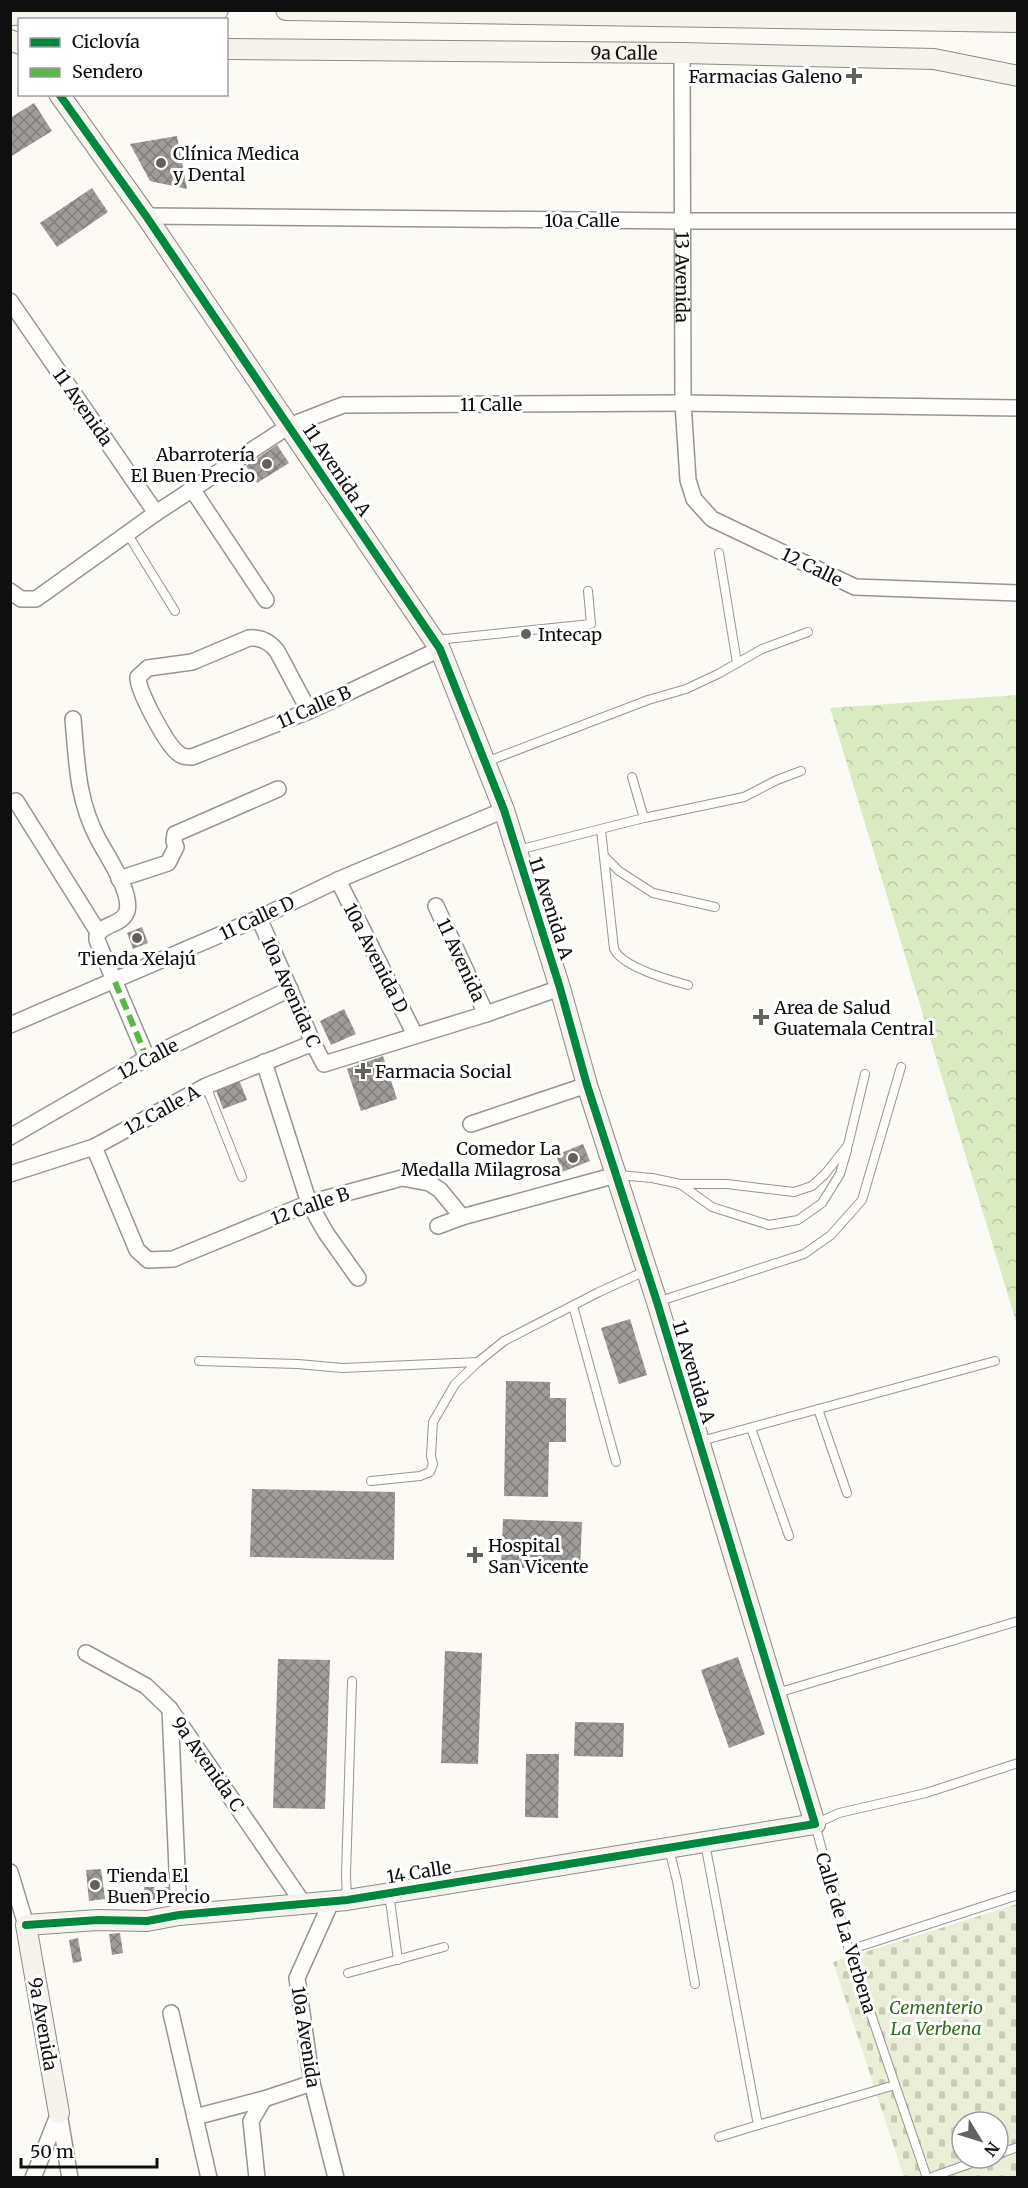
<svg xmlns="http://www.w3.org/2000/svg" width="1028" height="2188" font-family="Merriweather,serif">
<defs>
<pattern id="forest-crowns" width="20" height="18" patternUnits="userSpaceOnUse" patternTransform="scale(1.5)"><rect width="20" height="18" fill="#daecbf"/><path d="M2 6a3 3 0 1 1 6 0M12 15a3 3 0 1 1 6 0" fill="none" stroke="#bac9a3"/></pattern>
<pattern id="cemetery-stones" width="16" height="16" patternUnits="userSpaceOnUse" patternTransform="scale(1.5)"><rect width="16" height="16" fill="#eaeed7"/><path d="M2 7V4a2 2 0 0 1 4 0v3zM10 15v-3a2 2 0 0 1 4 0v3z" fill="#c8cbb7"/></pattern>
<pattern id="building-cross-hatch" width="8" height="8" patternUnits="userSpaceOnUse" patternTransform="scale(1.5)"><rect width="8" height="8" fill="#a09c99"/><path d="M0 0l8 8M0 8l8-8" fill="none" stroke="#817e7b"/></pattern>
</defs>
<rect width="100%" height="100%" fill="#fcfaf4"/>
<path fill="url(#forest-crowns)" d="M1017 695H1018L1017 1325 830 708Z"/>
<path fill="url(#cemetery-stones)" fill-rule="evenodd" d="M1017 1904V2177H904L833 1962ZM962 2122H998V2158H962Z"/>
<g fill="url(#building-cross-hatch)">
<path d="M34 103 52 131 10 157V118Z"/>
<path d="M177 136 187 189 150 181 130 144Z"/>
<path d="M92 188 108 212 57 247 40 223Z"/>
<path d="M277 445 289 463 257 483 246 466Z"/>
<path d="M142 927 148 943 133 949 127 933Z"/>
<path d="M344 1009 356 1034 331 1045 320 1021Z"/>
<path d="M383 1056 397 1099 361 1111 347 1069Z"/>
<path d="M237 1075 247 1100 223 1109 214 1085Z"/>
<path d="M583 1144 590 1161 562 1172 556 1155Z"/>
<path d="M630 1319 647 1375 619 1384 601 1328Z"/>
<path d="M506 1381 550 1382V1398H566V1442H549L548 1497 504 1496Z"/>
<path d="M252 1489 395 1492 394 1560 250 1557Z"/>
<path d="M503 1519 582 1522 580 1570 501 1567Z"/>
<path d="M445 1651 482 1653 478 1764 441 1763Z"/>
<path d="M738 1657 765 1734 729 1748 701 1670Z"/>
<path d="M278 1659 330 1660 325 1809 273 1808Z"/>
<path d="M575 1722 624 1723 623 1757 574 1756Z"/>
<path d="M526 1754H559L558 1818 525 1817Z"/>
<path d="M101 1869 105 1899 89 1901 86 1870Z"/>
<path d="M144 1887H169L170 1904 145 1905Z"/>
<path d="M120 1933 123 1953 112 1955 109 1934Z"/>
<path d="M78 1938 82 1961 73 1963 69 1940Z"/>
</g>
<g fill="none" stroke-linecap="round" stroke-linejoin="round">
<defs>
<g id="lane">
<path d="M127 533 175 611"/>
<path d="M719 553 737 663"/>
<path d="M436 640 591 624 588 591"/>
<path d="M486 762 648 700 686 689 718 674 762 649 808 632"/>
<path d="M632 777 644 818"/>
<path d="M601 830 614 949C622 967 669 980 688 985"/>
<path d="M518 850 644 818 744 797 777 780 801 771"/>
<path d="M604 856 619 871 653 893 715 907"/>
<path d="M206 1086 242 1177"/>
<path d="M618 1175 652 1178 680 1184H727L794 1192 812 1186 825 1174 848 1145 865 1074"/>
<path d="M680 1184 712 1207 769 1225 798 1220 822 1203 840 1174 847 1150"/>
<path d="M657 1302 804 1254 831 1235 862 1200 901 1067"/>
<path d="M573 1306 616 1462"/>
<path d="M199 1361 298 1364 342 1368 478 1362"/>
<path d="M818 1409 847 1493"/>
<path d="M751 1428 789 1536"/>
<path d="M701 1441 995 1361"/>
<path d="M371 1481 420 1476 430 1472 433 1464 431 1456 433 1422 455 1384 478 1362 504 1341 599 1292 645 1271"/>
<path d="M777 1693 1018 1621"/>
<path d="M705 1843 758 2125 719 2137"/>
<path d="M669 1849 677 1881 695 1984"/>
<path d="M389 1893 398 1960"/>
<path d="M347 1898 346 1875 352 1681"/>
<path d="M849 1950 1018 1895"/>
<path d="M348 1973 444 1947"/>
<path d="M758 2125 895 2085"/>
<path d="M998 2154 1018 2147"/>
<path d="M927 2178 849 1950 815 1824 839 1813 926 1793 1018 1763"/>
<path d="M929 2178 986 2158"/>
</g>
<g id="street">
<path id="s1" d="M682 53 683 403 688 480 694 499 712 519 855 587 1018 593"/>
<path d="M146 216 683 221H1018"/>
<path d="M10 301 156 513"/>
<path d="M192 489 266 600"/>
<path d="M10 591 21 599H36L156 513 289 426 343 405 683 403 1018 408"/>
<path d="M309 711 277 651C270 642 261 637 249 638L192 662 148 668 138 677C137 690 167 745 178 753 182 757 187 757 192 757L309 711 440 649"/>
<path d="M73 719C77 763 77 799 98 839 107 856 132 892 127 911 122 926 102 923 97 936V940L147 1058"/>
<path d="M16 801 98 932"/>
<path d="M119 879 168 863 176 847 174 841 175 834 278 789"/>
<path d="M338 880 415 1035"/>
<path d="M436 906 486 1014"/>
<path d="M259 918 313 1043 324 1064 486 1014 560 988"/>
<path d="M10 1025 259 918 338 880 504 810"/>
<path d="M264 1062 309 1203 326 1233 358 1278"/>
<path d="M471 1124 587 1085"/>
<path d="M10 1137 147 1058 290 989"/>
<path d="M94 1147 137 1250 148 1260 173 1259 309 1203 402 1178 429 1183 440 1190 462 1217"/>
<path d="M10 1174 94 1147 206 1086 313 1043"/>
<path d="M438 1226 462 1217 616 1175"/>
<path d="M86 1653 146 1686 170 1709 303 1903"/>
<path d="M170 1709 179 1915"/>
<path d="M10 1872 26 1925"/>
<path d="M332 1900 297 1978 312 2083 336 2178"/>
<path d="M171 2013 209 2178"/>
<path d="M59 2113 70 2178"/>
<path d="M195 2117 264 2099 312 2083"/>
<path d="M33 2178 59 2113"/>
<path d="M257 2178 251 2121 264 2099"/>
</g>
<g id="secondary">
<path d="M286 10 1018 22"/>
<path d="M10 15 218 10"/>
<path d="M10 40 20 44"/>
<path id="s2" d="M226 49 682 53 934 59 1018 76"/>
<path d="M59 2113 26 1925 98 1920 147 1921 179 1915 347 1900 815 1824 657 1302 587 1085 560 988 504 810 440 649 146 216 59 94"/>
</g>
</defs>
<use href="#lane" stroke="#969592" stroke-width="10"/>
<use href="#street" stroke="#969592" stroke-width="18"/>
<use href="#secondary" stroke="#8c8b89" stroke-width="22"/>
<use href="#lane" stroke="#fffefd" stroke-width="8"/>
<use href="#street" stroke="#fffefd" stroke-width="15"/>
<use href="#secondary" stroke="#f5f3eb" stroke-width="20"/>
<path stroke="#58b947" stroke-width="6" stroke-dasharray="12 6" stroke-linecap="butt" d="M115 982 147 1058"/>
<defs>
<path id="cycleway" d="M26 1925 98 1920 147 1921 179 1915 347 1900 815 1824 657 1302 587 1085 560 988 504 810 440 649 146 216 59 94"/>
</defs>
<use href="#cycleway" stroke="#fff" stroke-width="11"/>
<use href="#cycleway" stroke="#00873e" stroke-width="8"/>
</g>
<g fill="#62615f" stroke="#fff" stroke-width="2">
<path d="M851 67h6v6h6v6h-6v6h-6v-6h-6v-6h6z"/>
<circle cx="161" cy="163" r="6"/>
<circle cx="267" cy="464" r="6"/>
<circle cx="526" cy="634" r="6"/>
<circle cx="137" cy="938" r="6"/>
<path d="M758 1008h6v6h6v6h-6v6h-6v-6h-6v-6h6z"/>
<path d="M360 1062h6v6h6v6h-6v6h-6v-6h-6v-6h6z"/>
<circle cx="573" cy="1158" r="6"/>
<path d="M472 1546h6v6h6v6h-6v6h-6v-6h-6v-6h6z"/>
<circle cx="95" cy="1885" r="6"/>
</g>
<g text-anchor="middle" dominant-baseline="central" stroke-width="6" stroke-linejoin="round" paint-order="stroke">
<g font-size="18" fill="#0f0f0f" stroke="#fff">
<text stroke="none"><textPath href="#s2" startOffset="398">9a Calle</textPath></text>
<text x="582" y="220">10a Calle</text>
<text stroke="none"><textPath href="#s1" startOffset="224">13 Avenida</textPath></text>
<text x="491" y="404">11 Calle</text>
<text transform="translate(83 407) rotate(55)">11 Avenida</text>
<text transform="translate(337 470) rotate(56)">11 Avenida A</text>
<text transform="translate(812 567) rotate(26)">12 Calle</text>
<text transform="translate(314 707) rotate(-24)">11 Calle B</text>
<text transform="translate(551 908) rotate(72)">11 Avenida A</text>
<text transform="translate(257 918) rotate(-25)">11 Calle D</text>
<text transform="translate(376 958) rotate(63)">10a Avenida D</text>
<text transform="translate(461 960) rotate(65)">11 Avenida</text>
<text transform="translate(291 992) rotate(66)">10a Avenida C</text>
<text transform="translate(148 1059) rotate(-28)">12 Calle</text>
<text transform="translate(162 1110) rotate(-29)">12 Calle A</text>
<text transform="translate(310 1206) rotate(-19)">12 Calle B</text>
<text transform="translate(694 1372) rotate(73)">11 Avenida A</text>
<text transform="translate(208 1764) rotate(55)">9a Avenida C</text>
<text transform="translate(419 1872) rotate(-9)">14 Calle</text>
<text transform="translate(846 1933) rotate(73)">Calle de La Verbena</text>
<text transform="translate(43 2024) rotate(80)">9a Avenida</text>
<text transform="translate(306 2037) rotate(81)">10a Avenida</text>
</g>
<g font-size="18" fill="#0f0f0f" stroke="#fff" text-anchor="start">
<text x="842" y="76" text-anchor="end">Farmacias Galeno</text>
<text x="173" y="153">Clínica Medica<tspan x="173" dy="21">y Dental</tspan></text>
<text x="255" y="454" text-anchor="end">Abarrotería<tspan x="255" dy="21">El Buen Precio</tspan></text>
<text x="538" y="634">Intecap</text>
<text x="137" y="958" text-anchor="middle">Tienda Xelajú</text>
<text x="774" y="1007">Area de Salud<tspan x="774" dy="21">Guatemala Central</tspan></text>
<text x="375" y="1071">Farmacia Social</text>
<text x="561" y="1148" text-anchor="end">Comedor La<tspan x="561" dy="21">Medalla Milagrosa</tspan></text>
<text x="488" y="1545">Hospital<tspan x="488" dy="21">San Vicente</tspan></text>
<text x="107" y="1875">Tienda El<tspan x="107" dy="21">Buen Precio</tspan></text>
</g>
<g font-size="18" font-style="italic" fill="#326d19" stroke="#fff">
<text x="936" y="2007">Cementerio<tspan x="936" dy="21">La Verbena</tspan></text>
</g>
</g>
<rect width="1028" height="2188" fill="none" stroke="#0f0f0f" stroke-width="24"/>
<rect x="18" y="18" width="210" height="78" fill="#ffffff" stroke="#9f9f9f" stroke-width="1.5"/>
<rect x="30" y="38" width="30" height="9" fill="#00873e" stroke="#9f9f9f" stroke-width="1.5"/>
<text x="72" y="48" font-size="18" fill="#0f0f0f">Ciclovía</text>
<rect x="30" y="68" width="30" height="9" fill="#58b947" stroke="#9f9f9f" stroke-width="1.5"/>
<text x="72" y="78" font-size="18" fill="#0f0f0f">Sendero</text>
<g transform="translate(980 2140) rotate(128)"><circle r="28" fill="#ffffff" stroke="#9f9f9f" stroke-width="1.5"/>
<path d="M0-4.5L10 22L0 15L-10 22Z" fill="#62615f"/>
<text y="-9" font-size="16" font-weight="bold" text-anchor="middle" fill="#0f0f0f">N</text>
</g>
<path d="M21 2158v9h136v-9" fill="none" stroke="#0f0f0f" stroke-width="3"/>
<text x="30" y="2158" font-size="18" fill="#0f0f0f" stroke="#ffffff" stroke-width="4.5" paint-order="stroke">50 m</text>
</svg>
